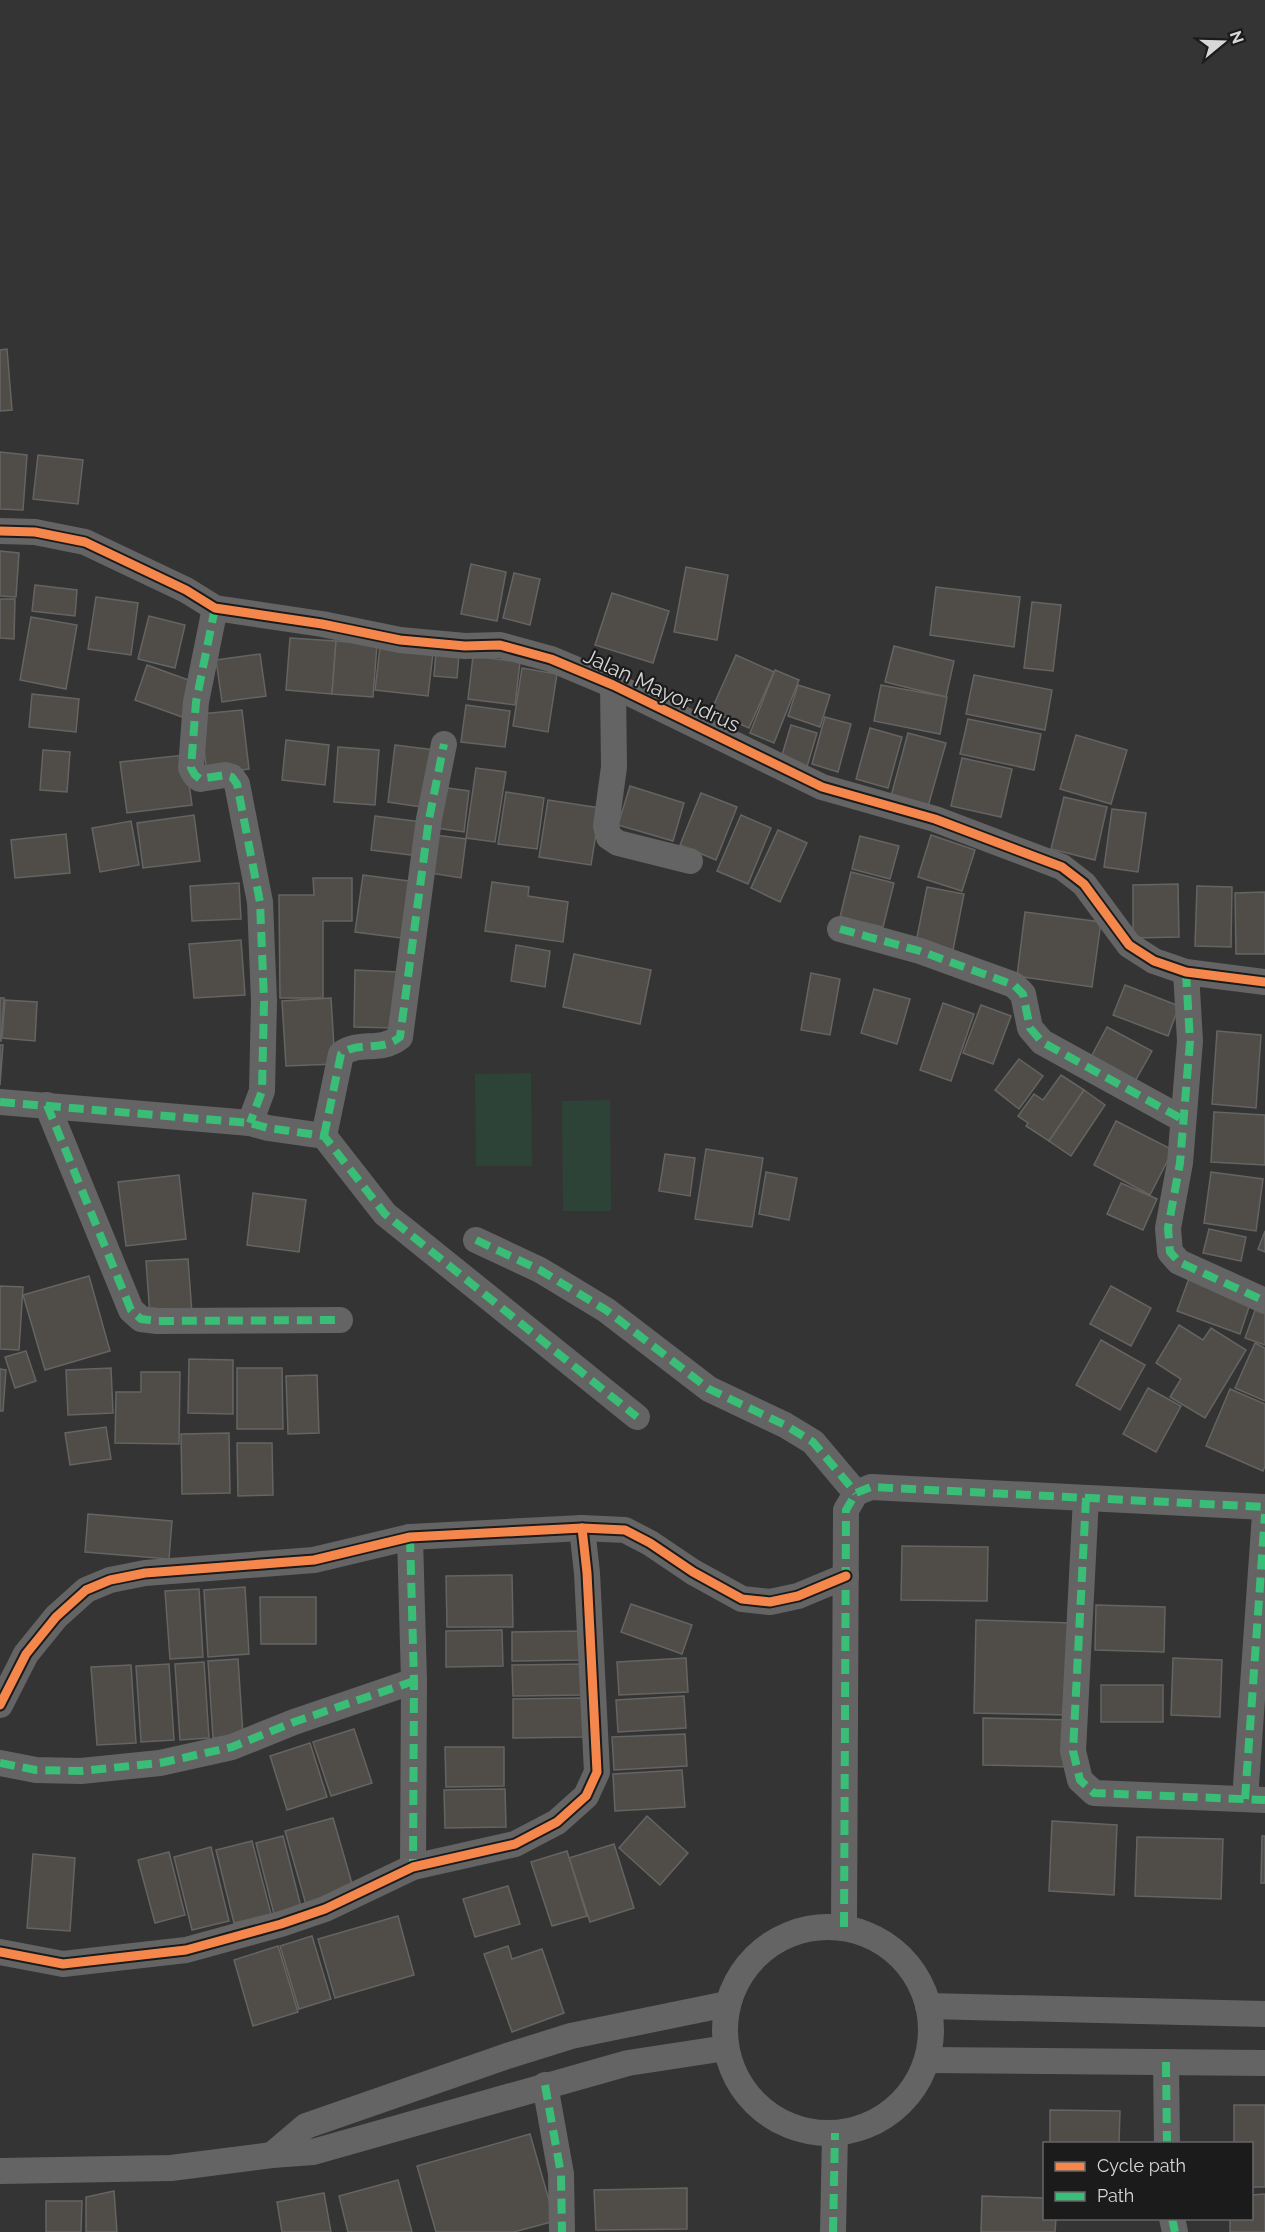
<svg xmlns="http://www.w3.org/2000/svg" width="1265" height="2232" font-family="Raleway,sans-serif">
<rect width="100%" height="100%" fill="#343434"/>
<g fill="#2e4338">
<path d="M531 1073 532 1166H476L475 1074Z"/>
<path d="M610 1100 611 1211H563L562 1101Z"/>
</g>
<g fill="#504d48" stroke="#646463" stroke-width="1.5">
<path d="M7 349 12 410 0 411V350Z"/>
<path d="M0 452 27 455 23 510 0 509Z"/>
<path d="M38 455 83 460 78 504 33 499Z"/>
<path d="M0 551 19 553 16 597 0 596Z"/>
<path d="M471 564 506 572 497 621 461 614Z"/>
<path d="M686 567 728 575 717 640 674 632Z"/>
<path d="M514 573 540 579 530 625 503 618Z"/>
<path d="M35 585 77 590 75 616 32 611Z"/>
<path d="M936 587 1020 597 1014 647 930 635Z"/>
<path d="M612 593 669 611 653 663 595 645Z"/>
<path d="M96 597 138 603 131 655 88 649Z"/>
<path d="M0 599H15L14 639 0 638Z"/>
<path d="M1032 602 1061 605 1053 671 1024 668Z"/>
<path d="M149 616 185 625 175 668 138 659Z"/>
<path d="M31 617 77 625 66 689 20 680Z"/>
<path d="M290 638 336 641 332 694 286 690Z"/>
<path d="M336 641 377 645 373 697 332 694Z"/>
<path d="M894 646 954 661 946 697 885 682Z"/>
<path d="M380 647 433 653 428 696 375 690Z"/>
<path d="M436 652 459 655 457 678 434 676Z"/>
<path d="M260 654 266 696 222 702 216 660Z"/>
<path d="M736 655 774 672 749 728 711 711Z"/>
<path d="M473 656 520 662 515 705 468 699Z"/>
<path d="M147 665 194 682 182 717 135 700Z"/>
<path d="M522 668 557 674 548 732 513 726Z"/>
<path d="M775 670 799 680 774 743 750 733Z"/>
<path d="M974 675 1052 690 1045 730 966 714Z"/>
<path d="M798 685 830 695 820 727 788 716Z"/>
<path d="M881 685 947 697 940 734 874 721Z"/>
<path d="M32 694 79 699 76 732 29 727Z"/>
<path d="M466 705 510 711 505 747 461 742Z"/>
<path d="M242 710 249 769 207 774 200 714Z"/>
<path d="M825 717 851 724 838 772 812 764Z"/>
<path d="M968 719 1041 734 1034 770 960 754Z"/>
<path d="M791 725 817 733 806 770 780 762Z"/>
<path d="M870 728 902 737 888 788 856 779Z"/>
<path d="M908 733 946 743 927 810 890 800Z"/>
<path d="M1076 735 1127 750 1111 804 1060 789Z"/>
<path d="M286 740 329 745 325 785 282 780Z"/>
<path d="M395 745 435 750 428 808 388 802Z"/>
<path d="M338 747 379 750 375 805 334 802Z"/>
<path d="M43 750 70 752 67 792 40 790Z"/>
<path d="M185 755 192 805 127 813 120 762Z"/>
<path d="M962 758 1012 769 1001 817 951 806Z"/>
<path d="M476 768 506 772 495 842 466 838Z"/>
<path d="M630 786 684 803 673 841 618 825Z"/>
<path d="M441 787 469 791 464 832 436 828Z"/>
<path d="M506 792 544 798 537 849 498 844Z"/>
<path d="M701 793 737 807 716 860 680 845Z"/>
<path d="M1064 797 1107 807 1095 860 1051 849Z"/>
<path d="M548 800 600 808 591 865 539 857Z"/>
<path d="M1112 809 1146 813 1138 872 1104 867Z"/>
<path d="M194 815 200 861 143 868 137 823Z"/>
<path d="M741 815 771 828 748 884 717 871Z"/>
<path d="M375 816 422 822 418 856 371 850Z"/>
<path d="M131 821 139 865 100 872 92 828Z"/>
<path d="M778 830 807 843 780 902 751 888Z"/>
<path d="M66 834 70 873 15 878 11 840Z"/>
<path d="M435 835 466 839 461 878 430 873Z"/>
<path d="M931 835 975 850 962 891 918 877Z"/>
<path d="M860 836 899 846 890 879 852 869Z"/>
<path d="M851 872 894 883 883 927 840 917Z"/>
<path d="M363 875 416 882 409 939 355 932Z"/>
<path d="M313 878H352V921H323V998H280L279 895H314Z"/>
<path d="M492 882 529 887 528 896 568 902 563 942 485 931Z"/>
<path d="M239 883 241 919 192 921 190 886Z"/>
<path d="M1178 884 1179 937 1133 938V885Z"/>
<path d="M1197 886 1232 887 1231 947 1195 946Z"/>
<path d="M927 887 964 894 953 950 916 942Z"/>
<path d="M1265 892V954H1236L1235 893Z"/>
<path d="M1025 912 1101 922 1092 987 1017 976Z"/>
<path d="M241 940 245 995 194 998 189 944Z"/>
<path d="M516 945 550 951 545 987 511 981Z"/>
<path d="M574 954 651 970 640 1024 563 1007Z"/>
<path d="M355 970 399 972 397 1028 354 1027Z"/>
<path d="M811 973 840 979 830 1035 801 1030Z"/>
<path d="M1125 985 1179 1006 1168 1036 1113 1015Z"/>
<path d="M874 989 910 999 897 1044 861 1033Z"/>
<path d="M0 998H4L1 1041H0Z"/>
<path d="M331 998 335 1064 286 1066 282 1001Z"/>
<path d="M5 1000 37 1002 35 1041 2 1038Z"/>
<path d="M943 1003 974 1014 951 1081 920 1070Z"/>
<path d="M981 1005 1011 1016 993 1064 963 1053Z"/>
<path d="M1107 1027 1152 1051 1134 1083 1090 1059Z"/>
<path d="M1217 1031 1261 1035 1256 1108 1212 1104Z"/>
<path d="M0 1045H3L0 1085Z"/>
<path d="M1019 1059 1043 1076 1019 1109 995 1090Z"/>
<path d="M1061 1075 1084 1090 1049 1141 1026 1126 1028 1123 1018 1116 1034 1094 1043 1100Z"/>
<path d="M1084 1090 1105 1105 1071 1156 1049 1141Z"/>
<path d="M1214 1112 1265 1115V1165L1211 1162Z"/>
<path d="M1116 1121 1173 1150 1150 1195 1094 1165Z"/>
<path d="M706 1149 763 1158 752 1227 695 1219Z"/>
<path d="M665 1154 695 1158 690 1196 659 1191Z"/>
<path d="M766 1172 797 1178 789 1220 759 1214Z"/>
<path d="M1211 1172 1263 1179 1256 1231 1204 1223Z"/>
<path d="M179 1175 186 1239 126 1246 118 1182Z"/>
<path d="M1121 1183 1157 1199 1143 1230 1107 1214Z"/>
<path d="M253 1193 306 1200 299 1252 247 1245Z"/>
<path d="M1209 1229 1246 1237 1241 1261 1203 1253Z"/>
<path d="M1265 1231V1252L1258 1249Z"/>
<path d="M188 1259 192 1314 150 1316 146 1261Z"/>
<path d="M89 1276 110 1351 45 1370 23 1295Z"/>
<path d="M1190 1276 1252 1298 1240 1334 1177 1311Z"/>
<path d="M0 1286 23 1287 19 1350 0 1349Z"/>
<path d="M1111 1286 1151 1308 1131 1346 1090 1324Z"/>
<path d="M1257 1305 1265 1308V1345L1245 1338Z"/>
<path d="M1179 1325 1203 1340 1211 1328 1246 1350 1205 1418 1170 1397 1181 1379 1156 1363Z"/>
<path d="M1101 1340 1145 1365 1120 1410 1076 1385Z"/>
<path d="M1255 1343 1265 1348V1401L1235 1388Z"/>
<path d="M26 1351 36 1381 15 1388 5 1357Z"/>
<path d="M189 1359 233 1360V1414L188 1413Z"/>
<path d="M111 1368 113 1413 68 1415 66 1370Z"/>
<path d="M237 1368H282L283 1429H237Z"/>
<path d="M0 1369 6 1370 3 1411H0Z"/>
<path d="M141 1372H180L179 1444 115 1443 116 1392H141Z"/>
<path d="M317 1375 319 1433 288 1434 286 1376Z"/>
<path d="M1148 1388 1181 1406 1156 1452 1123 1434Z"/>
<path d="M1230 1389 1265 1404V1466L1263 1471 1206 1446Z"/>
<path d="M106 1427 111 1459 70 1465 65 1433Z"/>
<path d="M229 1433 230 1493 182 1494 181 1434Z"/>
<path d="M237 1443H272L273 1495 238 1496Z"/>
<path d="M88 1514 172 1521 169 1559 85 1552Z"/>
<path d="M902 1546 988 1547 987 1601 901 1600Z"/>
<path d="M512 1575 513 1627H447L446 1576Z"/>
<path d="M245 1587 249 1654 208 1657 204 1590Z"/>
<path d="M199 1589 203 1657 170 1659 165 1591Z"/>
<path d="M260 1597H316V1644H261Z"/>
<path d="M631 1604 692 1625 682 1654 621 1632Z"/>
<path d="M1096 1605 1165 1607 1164 1652 1095 1650Z"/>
<path d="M976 1620 1072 1623 1070 1715 974 1713Z"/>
<path d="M502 1630 503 1666 446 1667V1631Z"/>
<path d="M584 1631 585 1660 512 1661V1632Z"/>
<path d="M686 1658 688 1692 619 1695 617 1662Z"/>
<path d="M1173 1658 1222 1660 1220 1717 1171 1715Z"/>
<path d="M238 1659 243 1735 213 1738 208 1661Z"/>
<path d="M204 1662 209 1738 180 1740 175 1664Z"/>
<path d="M169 1664 174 1740 141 1742 136 1666Z"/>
<path d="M584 1664 585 1695 513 1696 512 1665Z"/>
<path d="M131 1665 136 1743 97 1745 91 1667Z"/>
<rect x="1101" y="1685" width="62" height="37"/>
<path d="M684 1696 686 1728 618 1732 616 1700Z"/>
<path d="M585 1698V1737L513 1738V1699Z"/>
<path d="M983 1718 1072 1720 1071 1767 983 1765Z"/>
<path d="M354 1729 372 1783 331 1796 313 1742Z"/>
<path d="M685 1734 687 1766 614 1770 612 1737Z"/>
<path d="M310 1743 327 1797 287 1810 270 1756Z"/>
<path d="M445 1747H504V1786L446 1787Z"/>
<path d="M682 1770 685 1807 615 1811 613 1774Z"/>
<path d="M505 1789 506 1827 445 1828 444 1790Z"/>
<path d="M647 1816 688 1853 660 1885 619 1848Z"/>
<path d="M333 1818 355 1894 307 1908 285 1831Z"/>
<path d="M1052 1821 1117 1825 1114 1895 1049 1891Z"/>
<path d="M283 1836 301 1907 274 1914 256 1843Z"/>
<path d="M1262 1836H1265V1883H1261Z"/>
<path d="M1137 1837 1223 1839 1221 1899 1135 1896Z"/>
<path d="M252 1841 271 1914 234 1923 216 1850Z"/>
<path d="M614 1844 634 1908 590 1922 569 1858Z"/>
<path d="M211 1847 229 1921 192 1930 174 1857Z"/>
<path d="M567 1851 587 1916 552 1926 531 1862Z"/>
<path d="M169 1852 185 1915 155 1923 138 1860Z"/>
<path d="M33 1854 75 1858 70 1931 27 1928Z"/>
<path d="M508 1886 520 1924 475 1937 463 1899Z"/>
<path d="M398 1916 414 1975 335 1998 318 1939Z"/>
<path d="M312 1936 331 1999 299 2009 280 1946Z"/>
<path d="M278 1946 298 2012 253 2026 234 1960Z"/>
<path d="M508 1946 512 1959 542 1949 564 2013 512 2032 484 1954Z"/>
<path d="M1234 2105H1265V2187H1252V2144H1234Z"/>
<path d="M1050 2110 1120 2111 1119 2144H1050Z"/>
<path d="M530 2134 555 2221 514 2232H436L417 2166Z"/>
<path d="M398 2180 412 2232H348L339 2196Z"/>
<path d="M687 2188V2229L596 2230 594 2190Z"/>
<path d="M114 2191 117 2232H86V2197Z"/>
<path d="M324 2193 331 2232H282L277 2202Z"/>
<path d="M1265 2194V2232H1230V2218H1252V2195Z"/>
<path d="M982 2196 1044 2198V2218H1056L1055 2232H981Z"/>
<path d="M46 2201H82L81 2232H46Z"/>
</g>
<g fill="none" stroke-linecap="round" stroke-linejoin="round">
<g stroke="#646464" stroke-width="26">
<path d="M0 531 35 532 85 542 186 590 215 608 322 624 400 640 465 646 500 645 551 659 613 685 822 787 935 819 1062 867 1084 884 1129 945 1154 961 1186 972 1265 982"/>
<path d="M215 608 196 702 191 768 195 775 200 779 225 775 232 777 237 784 260 902 264 1001 262 1091 250 1123"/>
<path d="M613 685 614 767 606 826 609 837 618 843 690 861"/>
<path d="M840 929 920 951 1014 985 1023 994 1030 1028 1042 1042 1182 1119"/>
<path d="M1186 972 1190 1041 1180 1163 1168 1228 1170 1252 1179 1262 1265 1301"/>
<path d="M0 1102 250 1123 268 1128 324 1136 385 1214 637 1417"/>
<path d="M47 1105 131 1310 141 1319 157 1321 340 1320"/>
<path d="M324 1136 341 1054C360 1040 380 1053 400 1037L429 819 444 744"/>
<path d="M476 1240 540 1270 606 1310 709 1389 785 1425 813 1442 856 1493"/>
<path d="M1086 1498 1073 1751 1080 1780 1094 1793 1265 1800"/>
<path d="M410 1537 414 1681 413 1867"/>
<path d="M0 1705 26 1654 56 1617 86 1590 110 1580 145 1573 314 1560 410 1537 582 1528 625 1530 650 1543 693 1572 742 1599 770 1602 798 1596 846 1576"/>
<path d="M0 1763 36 1770 81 1771 160 1763 232 1747 294 1722 414 1681"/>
<path d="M1245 1799 1265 1514"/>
<circle cx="828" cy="2030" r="103"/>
<path d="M844 1927 846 1510 856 1493 871 1487 1265 1507"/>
<path d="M0 1952 63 1964 186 1950 281 1924 325 1909 413 1867 515 1844 557 1822 586 1796 597 1772 587 1573 582 1528"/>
<path d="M928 2006 1265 2014"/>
<path d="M927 2060 1265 2063"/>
<path d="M1166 2062 1167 2144"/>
<path d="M545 2085 561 2174 562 2232"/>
<path d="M272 2155 306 2126 507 2056 571 2036 727 2004"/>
<path d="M0 2171 171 2168 272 2155 313 2152 628 2063 726 2048"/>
<path d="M1172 2218 1175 2232"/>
<path d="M833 2232 835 2133"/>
</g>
<g stroke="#3abd76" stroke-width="8" stroke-dasharray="15 8" stroke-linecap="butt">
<path d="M215 608 196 702 191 768 195 775 200 779 225 775 232 777 237 784 260 902 264 1001 262 1091 250 1123"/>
<path d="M840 929 920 951 1014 985 1023 994 1030 1028 1042 1042 1182 1119"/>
<path d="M1186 972 1190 1041 1180 1163 1168 1228 1170 1252 1179 1262 1265 1301"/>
<path d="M0 1102 250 1123 268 1128 324 1136 385 1214 637 1417"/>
<path d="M47 1105 131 1310 141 1319 157 1321 340 1320"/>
<path d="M324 1136 341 1054C360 1040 380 1053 400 1037L429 819 444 744"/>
<path d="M476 1240 540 1270 606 1310 709 1389 785 1425 813 1442 856 1493"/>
<path d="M1086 1498 1073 1751 1080 1780 1094 1793 1265 1800"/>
<path d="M410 1537 414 1681 413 1867"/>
<path d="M0 1763 36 1770 81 1771 160 1763 232 1747 294 1722 414 1681"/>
<path d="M1245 1799 1265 1514"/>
<path d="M844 1927 846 1510 856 1493 871 1487 1265 1507"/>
<path d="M1166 2062 1167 2144"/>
<path d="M545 2085 561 2174 562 2232"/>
<path d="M1172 2218 1175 2232"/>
<path d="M833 2232 835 2133"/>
</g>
<defs>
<g id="cycleway">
<path d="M0 531 35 532 85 542 186 590 215 608 322 624 400 640 465 646 500 645 551 659 613 685 822 787 935 819 1062 867 1084 884 1129 945 1154 961 1186 972 1265 982"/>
<path d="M0 1705 26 1654 56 1617 86 1590 110 1580 145 1573 314 1560 410 1537 582 1528 625 1530 650 1543 693 1572 742 1599 770 1602 798 1596 846 1576"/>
<path d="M0 1952 63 1964 186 1950 281 1924 325 1909 413 1867 515 1844 557 1822 586 1796 597 1772 587 1573 582 1528"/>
</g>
</defs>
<use href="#cycleway" stroke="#1c1b1c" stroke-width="13"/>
<use href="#cycleway" stroke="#f5874c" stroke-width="9"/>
</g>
<g text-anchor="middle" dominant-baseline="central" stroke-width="4.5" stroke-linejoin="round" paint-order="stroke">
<g font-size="21" fill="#d7d6d8" stroke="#1c1b1c">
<text transform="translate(662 690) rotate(25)">Jalan Mayor Idrus</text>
</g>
</g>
<rect x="1043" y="2142" width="210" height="78" fill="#1c1b1c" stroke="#676667" stroke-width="1.5"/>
<rect x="1055" y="2162" width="30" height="9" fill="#f5874c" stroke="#676667" stroke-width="1.5"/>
<text x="1097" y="2172" font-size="18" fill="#d7d6d8">Cycle path</text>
<rect x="1055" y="2192" width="30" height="9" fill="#3abd76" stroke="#676667" stroke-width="1.5"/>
<text x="1097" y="2202" font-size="18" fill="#d7d6d8">Path</text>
<g transform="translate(1223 42) rotate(71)" stroke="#1c1b1c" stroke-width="4.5" paint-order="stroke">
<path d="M0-4.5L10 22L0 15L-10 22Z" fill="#d7d6d8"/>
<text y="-9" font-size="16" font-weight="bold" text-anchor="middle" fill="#d7d6d8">N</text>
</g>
</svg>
